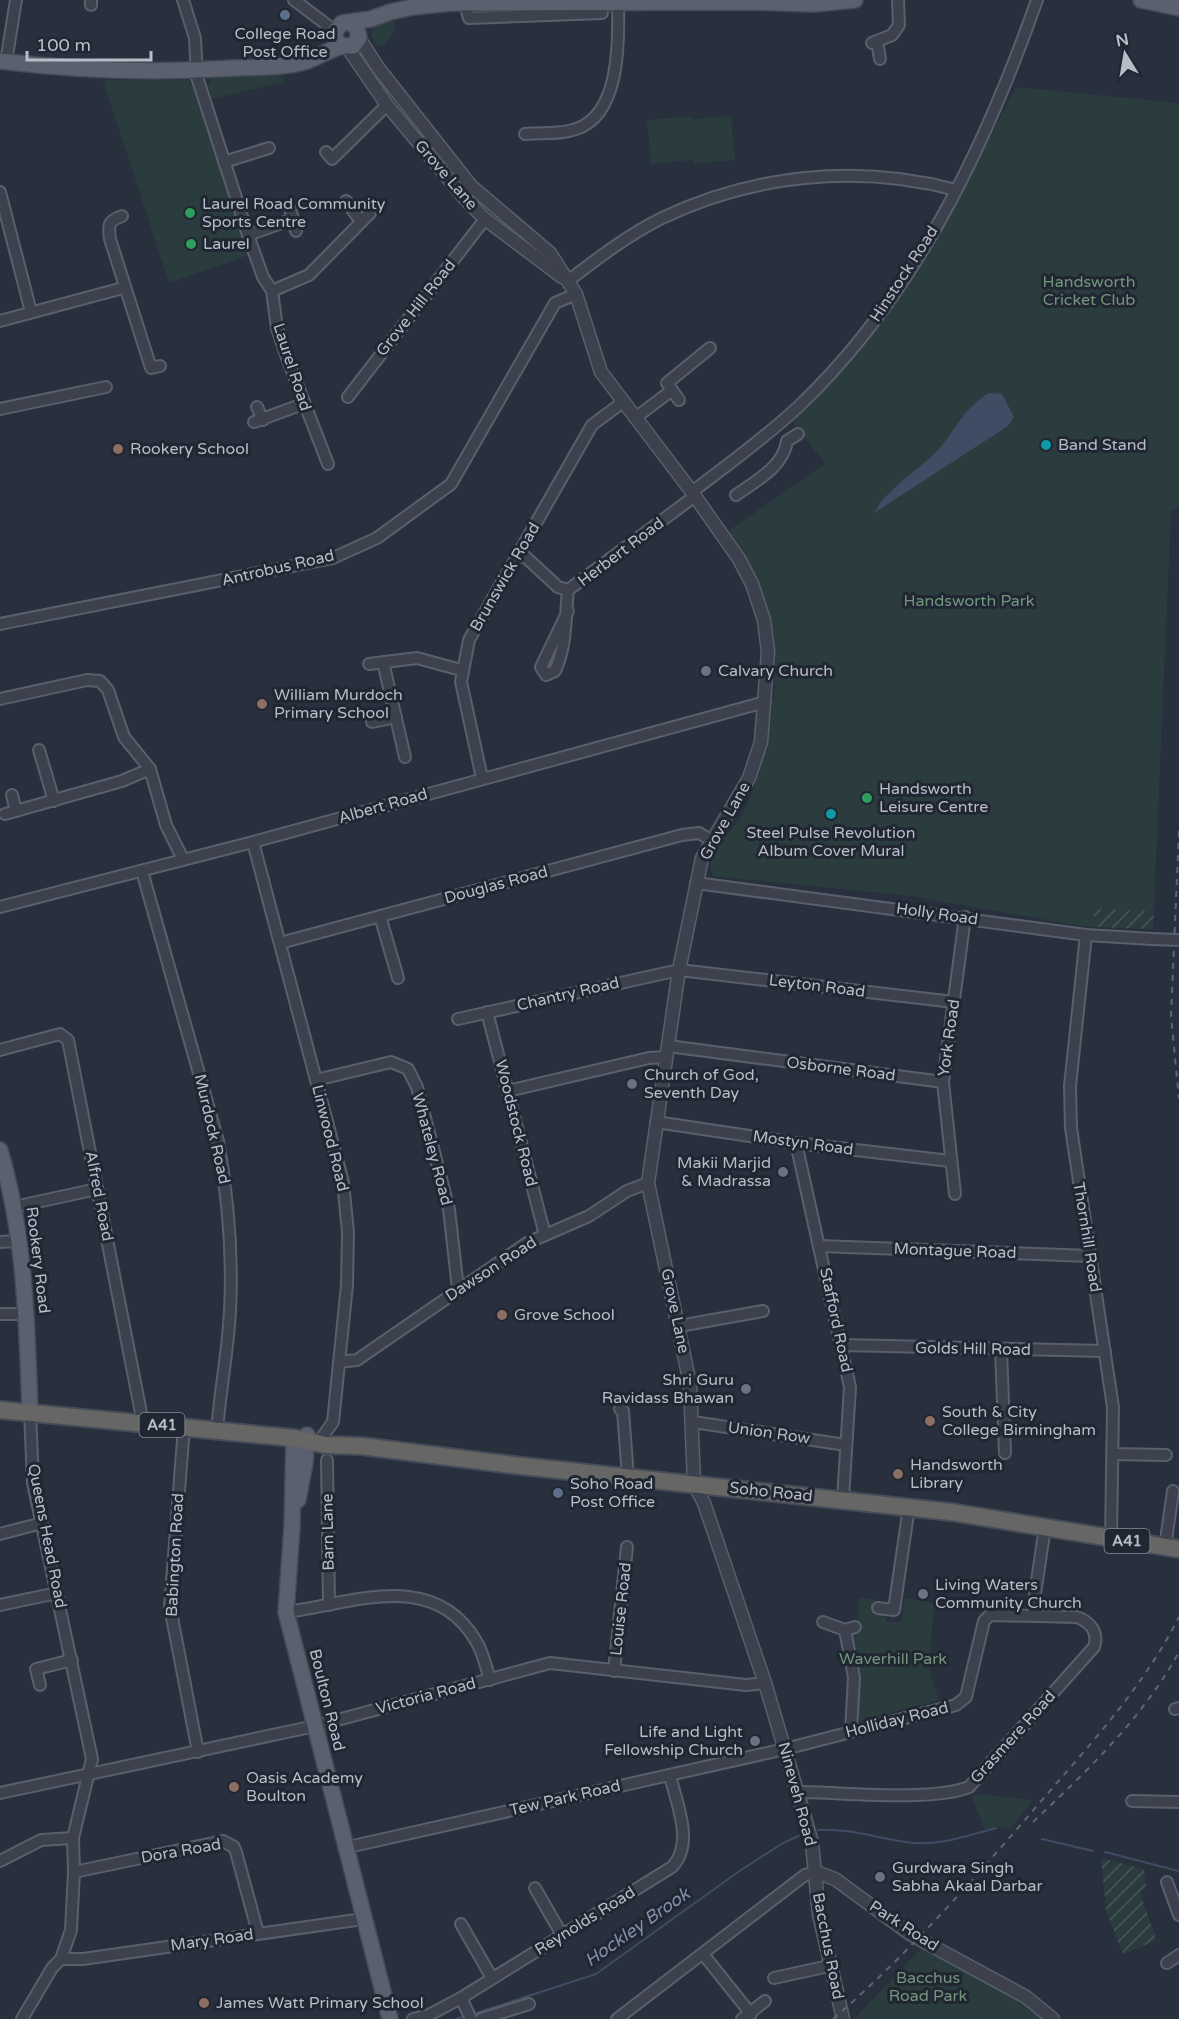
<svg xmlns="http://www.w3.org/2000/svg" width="1179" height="2019" font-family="'Varela Round',sans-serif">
<defs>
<pattern id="garden-furrows" width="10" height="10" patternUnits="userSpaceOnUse" patternTransform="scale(1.5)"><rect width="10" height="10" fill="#2b3c3f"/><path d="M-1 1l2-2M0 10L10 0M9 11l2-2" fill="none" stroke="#485659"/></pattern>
</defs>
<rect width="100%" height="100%" fill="#282f3d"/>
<g fill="#2b3c3f">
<path d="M389 19 395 23 394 32 385 45H375L371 34 374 26Z"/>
<path d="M279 73 283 82 212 99 208 85 214 77Z"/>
<path d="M103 80H190L249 255 169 283Z"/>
<path d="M1016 87 1179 103V508L1171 511 1153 929 1080 926 912 896 713 876C703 854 731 833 741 817 746 808 751 797 754 788 768 743 781 677 773 630 767 593 748 561 728 531L825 464 793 422C817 396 845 370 867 342 927 264 971 174 1016 87Z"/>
<path d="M691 116V119L731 116 735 160 694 164 693 160 651 164 647 120Z"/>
<path d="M859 1598 876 1599 874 1615H884L887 1622H902L904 1598 934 1603 929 1668 939 1700 856 1722 854 1632 858 1630Z"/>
<path d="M977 1794 1031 1800 1032 1802 1010 1829 997 1826 985 1830 971 1795Z"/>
<path d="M921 1949 1013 1994 1041 2019H854Z"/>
</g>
<g fill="url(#garden-furrows)">
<path d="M1094 909 1154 911 1153 929 1094 927Z"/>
<path d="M1101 1858 1144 1869 1146 1889 1140 1892 1156 1939 1153 1942 1123 1954 1106 1910Z"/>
</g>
<path fill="#404b64" d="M989 393 1002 394 1014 417 1008 426 874 513C888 487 917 472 937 451 958 428 960 411 989 393Z"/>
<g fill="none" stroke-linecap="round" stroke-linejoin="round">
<g stroke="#404b64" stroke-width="2">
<path d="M818 1830C848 1828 877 1838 906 1842 938 1847 966 1836 996 1828"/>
<path d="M1042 1839 1093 1851"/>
<path d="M1105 1852 1179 1871"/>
<path d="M473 2014 596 1974 738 1872 783 1843 803 1834"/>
<path d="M456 2019 465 2016"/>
</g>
<defs>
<g id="minor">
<path d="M91 0V5"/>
<path d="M183 0 195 38 197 77 248 235 263 277 272 291 277 328 287 358 328 464"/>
<path d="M294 0 335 31"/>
<path d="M465 4 469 18 602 13"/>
<path d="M877 41 880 59"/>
<path d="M872 43 892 35 899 25 898 0"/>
<path d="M6 62 16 0"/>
<path d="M525 134C543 132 560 135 576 129 620 115 619 42 618 4"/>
<path d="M326 152 332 159 387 105"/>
<path d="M224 162 269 148"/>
<path d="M0 192 31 312"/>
<path d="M346 201 360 220"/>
<path d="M290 208 296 231"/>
<path d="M122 216C108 221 108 225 110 239L151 368 160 366"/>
<path d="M248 235 293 219"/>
<path d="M568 281C598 258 628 235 662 218 754 174 859 164 956 190"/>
<path d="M272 291 309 275 370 213"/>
<path d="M0 321 123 288"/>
<path d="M348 397 485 219"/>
<path d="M679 400 667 383 710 348"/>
<path d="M257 407 263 420"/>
<path d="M0 409 106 387"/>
<path d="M635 418 671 391"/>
<path d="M254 422 303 404"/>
<path d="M692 492C728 464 765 438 798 407 914 297 985 148 1037 0"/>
<path d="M736 495C756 481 784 466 787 441L798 434"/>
<path d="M519 551 558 587 568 590"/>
<path d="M568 590 695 496"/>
<path d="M568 611 541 667 546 675 555 671C567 644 565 619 568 590"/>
<path d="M0 624 333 558 377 538 451 484 555 303 576 294"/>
<path d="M383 662 405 757"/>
<path d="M369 664 417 658 461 670"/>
<path d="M0 699 87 680 100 681 108 690 124 737 150 769 166 825 183 859"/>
<path d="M372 722 396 717"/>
<path d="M39 750 54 801"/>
<path d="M482 778 461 682 469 640 592 425 623 402"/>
<path d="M12 795 16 811"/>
<path d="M5 814 122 781 150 769"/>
<path d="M253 842 343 1182 348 1232 347 1285 333 1422 323 1436"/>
<path d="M142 871 218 1141C228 1197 233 1254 230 1311 228 1351 220 1391 217 1431"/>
<path d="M696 883 1086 935 1152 939"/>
<path d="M0 907 253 842 765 702"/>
<path d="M380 916 398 978"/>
<path d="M1086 935 1070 1086 1071 1128 1113 1407 1111 1539"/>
<path d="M280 943 682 835 699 833 711 840"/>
<path d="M487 1012 545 1235"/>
<path d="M458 1019 679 970 954 1002"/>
<path d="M668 1046 943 1082"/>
<path d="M0 1050 60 1034 68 1040 143 1423"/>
<path d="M316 1080 391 1062 408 1069 417 1087 449 1209 458 1289"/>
<path d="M508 1091 649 1058 667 1057"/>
<path d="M656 1122 796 1143 950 1161"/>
<path d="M796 1143 850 1387 843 1499"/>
<path d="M955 1194 943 1082 965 917"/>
<path d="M14 1207 97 1189"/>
<path d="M0 1242 18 1241"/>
<path d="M819 1246 1090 1256"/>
<path d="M0 1314H27"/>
<path d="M679 1326 763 1311"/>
<path d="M842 1345 1105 1351"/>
<path d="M1001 1351 1005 1453"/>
<path d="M339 1362 357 1360 527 1243 589 1216 627 1191 648 1183"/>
<path d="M620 1409 623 1411 628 1477"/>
<path d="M693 1422 846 1445"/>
<path d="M184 1427 170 1607 198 1752"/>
<path d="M1113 1454 1166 1455"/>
<path d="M327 1460 329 1605"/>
<path d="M0 1534 42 1523"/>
<path d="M1165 1547 1173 1491"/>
<path d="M0 1605 57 1593"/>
<path d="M878 1608 894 1610 909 1507"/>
<path d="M286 1612C351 1604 433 1568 476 1641 483 1652 486 1667 490 1680"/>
<path d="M1034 1615V1601L1045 1527"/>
<path d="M823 1622 845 1630 855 1627"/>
<path d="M845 1630 854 1677 851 1731"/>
<path d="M614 1671 627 1547"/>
<path d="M40 1685 36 1669 72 1660"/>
<path d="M1175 1709 1179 1708"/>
<path d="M0 1793 315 1726 550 1663 746 1685 765 1683"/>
<path d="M1132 1801 1179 1802"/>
<path d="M344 1848 785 1749 956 1705 966 1697 984 1621 990 1615 1077 1617C1090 1622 1099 1632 1094 1647L969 1787C932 1802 841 1792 798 1792"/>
<path d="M0 1861 41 1840 73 1838"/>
<path d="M74 1872 223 1841 234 1847 236 1852 258 1933"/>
<path d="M1167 1882 1179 1915"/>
<path d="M535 1888 562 1935"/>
<path d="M461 1924 492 1978"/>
<path d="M703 1954 751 2014"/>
<path d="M61 1959H83L363 1919"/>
<path d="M1167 1963 1179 1955"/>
<path d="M774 1978 829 1966"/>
<path d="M461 1998 471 2019"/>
<path d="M22 2019 52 1968 61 1959 71 1930 74 1872 73 1838 92 1759 33 1483 30 1411"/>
<path d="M413 2019 429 2015 461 1998 672 1867C695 1843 676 1803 670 1775"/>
<path d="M481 2019 529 2004"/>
<path d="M617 2019 805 1875 816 1872"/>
<path d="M742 2019 765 2001"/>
</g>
<g id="tertiary">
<path d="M359 38 379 69 471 186 550 253 576 294 601 372 692 492 739 559 752 584 764 620 768 652 761 742 749 778 702 858 679 970 648 1183 690 1384 694 1484 704 1503 765 1683 805 1818 812 1843 819 1914 843 2019"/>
<path d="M347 47 387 105 466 200 485 219 562 277"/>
<path d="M816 1872 835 1879 910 1934 1026 1997 1053 2019"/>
</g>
<g id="primary">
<path d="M1141 0 1179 8"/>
<path d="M351 23 357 28 359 38 353 46H342L336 40 334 33 342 23 371 19 390 12 413 7 451 3 757 2 813 4 855 0"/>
<path d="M0 61C78 71 157 73 235 68 257 67 282 68 304 62 317 58 328 50 342 46"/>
<path d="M0 1150C25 1235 27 1324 30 1411"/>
<path d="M294 1438 292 1527 286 1612 390 2019"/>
<path d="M298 1500 305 1463 307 1435"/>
</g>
<path id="trunk" d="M0 1410 294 1438 326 1445 361 1446 513 1465 951 1512 1179 1549"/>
</defs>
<use href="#minor" stroke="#595f6b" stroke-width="14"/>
<use href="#tertiary" stroke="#595f6b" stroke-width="15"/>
<use href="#primary" stroke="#454a56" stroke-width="18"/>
<use href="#trunk" stroke="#464c58" stroke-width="20"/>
<use href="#minor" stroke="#3c414d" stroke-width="10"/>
<use href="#tertiary" stroke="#3c414d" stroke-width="12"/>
<use href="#primary" stroke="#5a606d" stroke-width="15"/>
<use href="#trunk" stroke="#666664" stroke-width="16"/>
<g stroke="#5e6573" stroke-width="2" stroke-dasharray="6 6" stroke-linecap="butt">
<path d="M1179 831 1171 1016 1179 1099"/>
<path d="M1033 1822C1088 1770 1142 1719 1179 1652"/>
<path d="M833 2019C912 1951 981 1871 1049 1792 1097 1737 1146 1682 1179 1617"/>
</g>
<defs>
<path id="minor-bridge" d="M1152 939 1179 940"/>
</defs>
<use href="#minor-bridge" stroke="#595f6b" stroke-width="14" stroke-linecap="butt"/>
<use href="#minor-bridge" stroke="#3c414d" stroke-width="10"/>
</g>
<g fill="#5c6f8a" stroke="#202632" stroke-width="2">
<circle cx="285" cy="15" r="6"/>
<circle cx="558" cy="1493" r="6"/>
</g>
<g fill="#2e9e5b" stroke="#202632" stroke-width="2">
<circle cx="190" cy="213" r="6"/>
<circle cx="191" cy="244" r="6"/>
<circle cx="867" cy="798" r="6"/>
</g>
<g fill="#0f9aa8" stroke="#202632" stroke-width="2">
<circle cx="1046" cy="445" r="6"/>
<circle cx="831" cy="814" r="6"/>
</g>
<g fill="#8d6e63" stroke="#202632" stroke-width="2">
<circle cx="118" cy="449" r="6"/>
<circle cx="262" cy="704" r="6"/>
<circle cx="502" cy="1315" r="6"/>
<circle cx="930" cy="1421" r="6"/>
<circle cx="898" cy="1474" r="6"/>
<circle cx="234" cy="1787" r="6"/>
<circle cx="204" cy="2003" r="6"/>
</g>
<g fill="#6b7280" stroke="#202632" stroke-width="2">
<circle cx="706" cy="671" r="6"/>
<circle cx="632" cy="1084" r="6"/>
<circle cx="783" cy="1172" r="6"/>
<circle cx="746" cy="1389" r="6"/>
<circle cx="923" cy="1594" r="6"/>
<circle cx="755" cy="1741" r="6"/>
<circle cx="880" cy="1877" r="6"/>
</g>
<g text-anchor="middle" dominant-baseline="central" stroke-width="6" stroke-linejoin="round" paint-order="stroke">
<g fill="#202632" stroke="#8a8f9b" stroke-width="1.5">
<rect x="139.5" y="1413" width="45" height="24" rx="4.5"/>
<rect x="1104.5" y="1529" width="45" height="24" rx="4.5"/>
</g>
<g font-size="15" font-weight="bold" fill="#b8bcc8">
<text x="162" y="1425">A41</text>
<text x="1127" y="1541">A41</text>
</g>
<g font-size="16" fill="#b8bcc8" stroke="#202632" text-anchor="start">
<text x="285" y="34" text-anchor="middle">College Road<tspan x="285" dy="18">Post Office</tspan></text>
<text x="202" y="204">Laurel Road Community<tspan x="202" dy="18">Sports Centre</tspan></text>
<text x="203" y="244">Laurel</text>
<text x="1058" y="445">Band Stand</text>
<text x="130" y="449">Rookery School</text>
<text x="718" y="671">Calvary Church</text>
<text x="274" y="695">William Murdoch<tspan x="274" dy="18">Primary School</tspan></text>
<text x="879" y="789">Handsworth<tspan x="879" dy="18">Leisure Centre</tspan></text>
<text x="831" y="833" text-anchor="middle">Steel Pulse Revolution<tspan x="831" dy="18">Album Cover Mural</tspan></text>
<text x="644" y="1075">Church of God,<tspan x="644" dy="18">Seventh Day</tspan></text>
<text x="771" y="1163" text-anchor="end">Makii Marjid<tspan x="771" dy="18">&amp; Madrassa</tspan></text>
<text x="514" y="1315">Grove School</text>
<text x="734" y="1380" text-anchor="end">Shri Guru<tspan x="734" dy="18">Ravidass Bhawan</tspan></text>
<text x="942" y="1412">South &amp; City<tspan x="942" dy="18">College Birmingham</tspan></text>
<text x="910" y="1465">Handsworth<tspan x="910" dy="18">Library</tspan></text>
<text x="570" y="1484">Soho Road<tspan x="570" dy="18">Post Office</tspan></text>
<text x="935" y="1585">Living Waters<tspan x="935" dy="18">Community Church</tspan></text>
<text x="743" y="1732" text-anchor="end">Life and Light<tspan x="743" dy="18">Fellowship Church</tspan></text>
<text x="246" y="1778">Oasis Academy<tspan x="246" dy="18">Boulton</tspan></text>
<text x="892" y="1868">Gurdwara Singh<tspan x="892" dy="18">Sabha Akaal Darbar</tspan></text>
<text x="216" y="2003">James Watt Primary School</text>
</g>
<g font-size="16" fill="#b8bcc8" stroke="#202632">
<text transform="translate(446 175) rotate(49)">Grove Lane</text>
<text transform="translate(904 274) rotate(-57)">Hinstock Road</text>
<text transform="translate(416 308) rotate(-52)">Grove Hill Road</text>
<text transform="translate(292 367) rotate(72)">Laurel Road</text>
<text transform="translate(621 552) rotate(-37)">Herbert Road</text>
<text transform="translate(278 568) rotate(-13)">Antrobus Road</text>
<text transform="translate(505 577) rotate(-60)">Brunswick Road</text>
<text transform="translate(383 806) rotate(-16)">Albert Road</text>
<text transform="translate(725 821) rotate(-61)">Grove Lane</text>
<text transform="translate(496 885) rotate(-15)">Douglas Road</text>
<text transform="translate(937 914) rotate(8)">Holly Road</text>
<text transform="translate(817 986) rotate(7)">Leyton Road</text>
<text transform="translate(568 994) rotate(-13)">Chantry Road</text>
<text transform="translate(949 1038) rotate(-82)">York Road</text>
<text transform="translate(841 1069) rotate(7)">Osborne Road</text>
<text transform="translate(516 1123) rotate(76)">Woodstock Road</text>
<text transform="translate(212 1129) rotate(77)">Murdock Road</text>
<text transform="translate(330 1138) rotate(76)">Linwood Road</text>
<text transform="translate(803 1143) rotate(8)">Mostyn Road</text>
<text transform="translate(432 1149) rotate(75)">Whateley Road</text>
<text transform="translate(99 1196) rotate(79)">Alfred Road</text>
<text transform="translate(1087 1237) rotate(81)">Thornhill Road</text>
<text transform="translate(955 1251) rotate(2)">Montague Road</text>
<text transform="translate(38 1260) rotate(83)">Rookery Road</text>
<text transform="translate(491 1269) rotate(-33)">Dawson Road</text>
<text transform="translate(675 1311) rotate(78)">Grove Lane</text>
<text transform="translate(836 1320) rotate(78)">Stafford Road</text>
<text transform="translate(973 1349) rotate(1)">Golds Hill Road</text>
<text transform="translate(769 1433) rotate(8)">Union Row</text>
<text transform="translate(771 1492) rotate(6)">Soho Road</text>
<text transform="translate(328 1532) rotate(-91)">Barn Lane</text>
<text transform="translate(47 1536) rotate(79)">Queens Head Road</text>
<text transform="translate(175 1555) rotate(-87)">Babington Road</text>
<text transform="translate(621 1609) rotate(-84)">Louise Road</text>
<text transform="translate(426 1696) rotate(-15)">Victoria Road</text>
<text transform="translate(327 1700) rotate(76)">Boulton Road</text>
<text transform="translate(897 1720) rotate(-14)">Holliday Road</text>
<text transform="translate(1013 1737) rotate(-48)">Grasmere Road</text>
<text transform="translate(797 1794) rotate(75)">Nineveh Road</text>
<text transform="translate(565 1798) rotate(-13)">Tew Park Road</text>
<text transform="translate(181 1851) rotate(-10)">Dora Road</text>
<text transform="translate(585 1921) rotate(-32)">Reynolds Road</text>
<text transform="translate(904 1926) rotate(33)">Park Road</text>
<text transform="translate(212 1940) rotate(-8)">Mary Road</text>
<text transform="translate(828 1946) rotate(79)">Bacchus Road</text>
</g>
<g font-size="16" fill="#72967d" stroke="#202632">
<text x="1089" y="282">Handsworth<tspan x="1089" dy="18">Cricket Club</tspan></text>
<text x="969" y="601">Handsworth Park</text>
<text x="893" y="1659">Waverhill Park</text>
<text x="928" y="1978">Bacchus<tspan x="928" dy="18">Road Park</tspan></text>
</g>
<g font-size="18" font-style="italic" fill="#8390ab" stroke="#202632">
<text transform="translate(637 1927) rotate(-35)">Hockley Brook</text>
</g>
</g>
<g transform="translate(1125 54) rotate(349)" stroke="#202632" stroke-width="4.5" paint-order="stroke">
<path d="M0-4.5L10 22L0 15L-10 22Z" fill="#b8bcc8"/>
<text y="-9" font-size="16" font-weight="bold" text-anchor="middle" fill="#b8bcc8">N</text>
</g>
<path d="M27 51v9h124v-9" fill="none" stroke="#b8bcc8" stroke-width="3"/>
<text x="36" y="51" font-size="18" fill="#b8bcc8" stroke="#202632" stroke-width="4.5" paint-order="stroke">100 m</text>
</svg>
